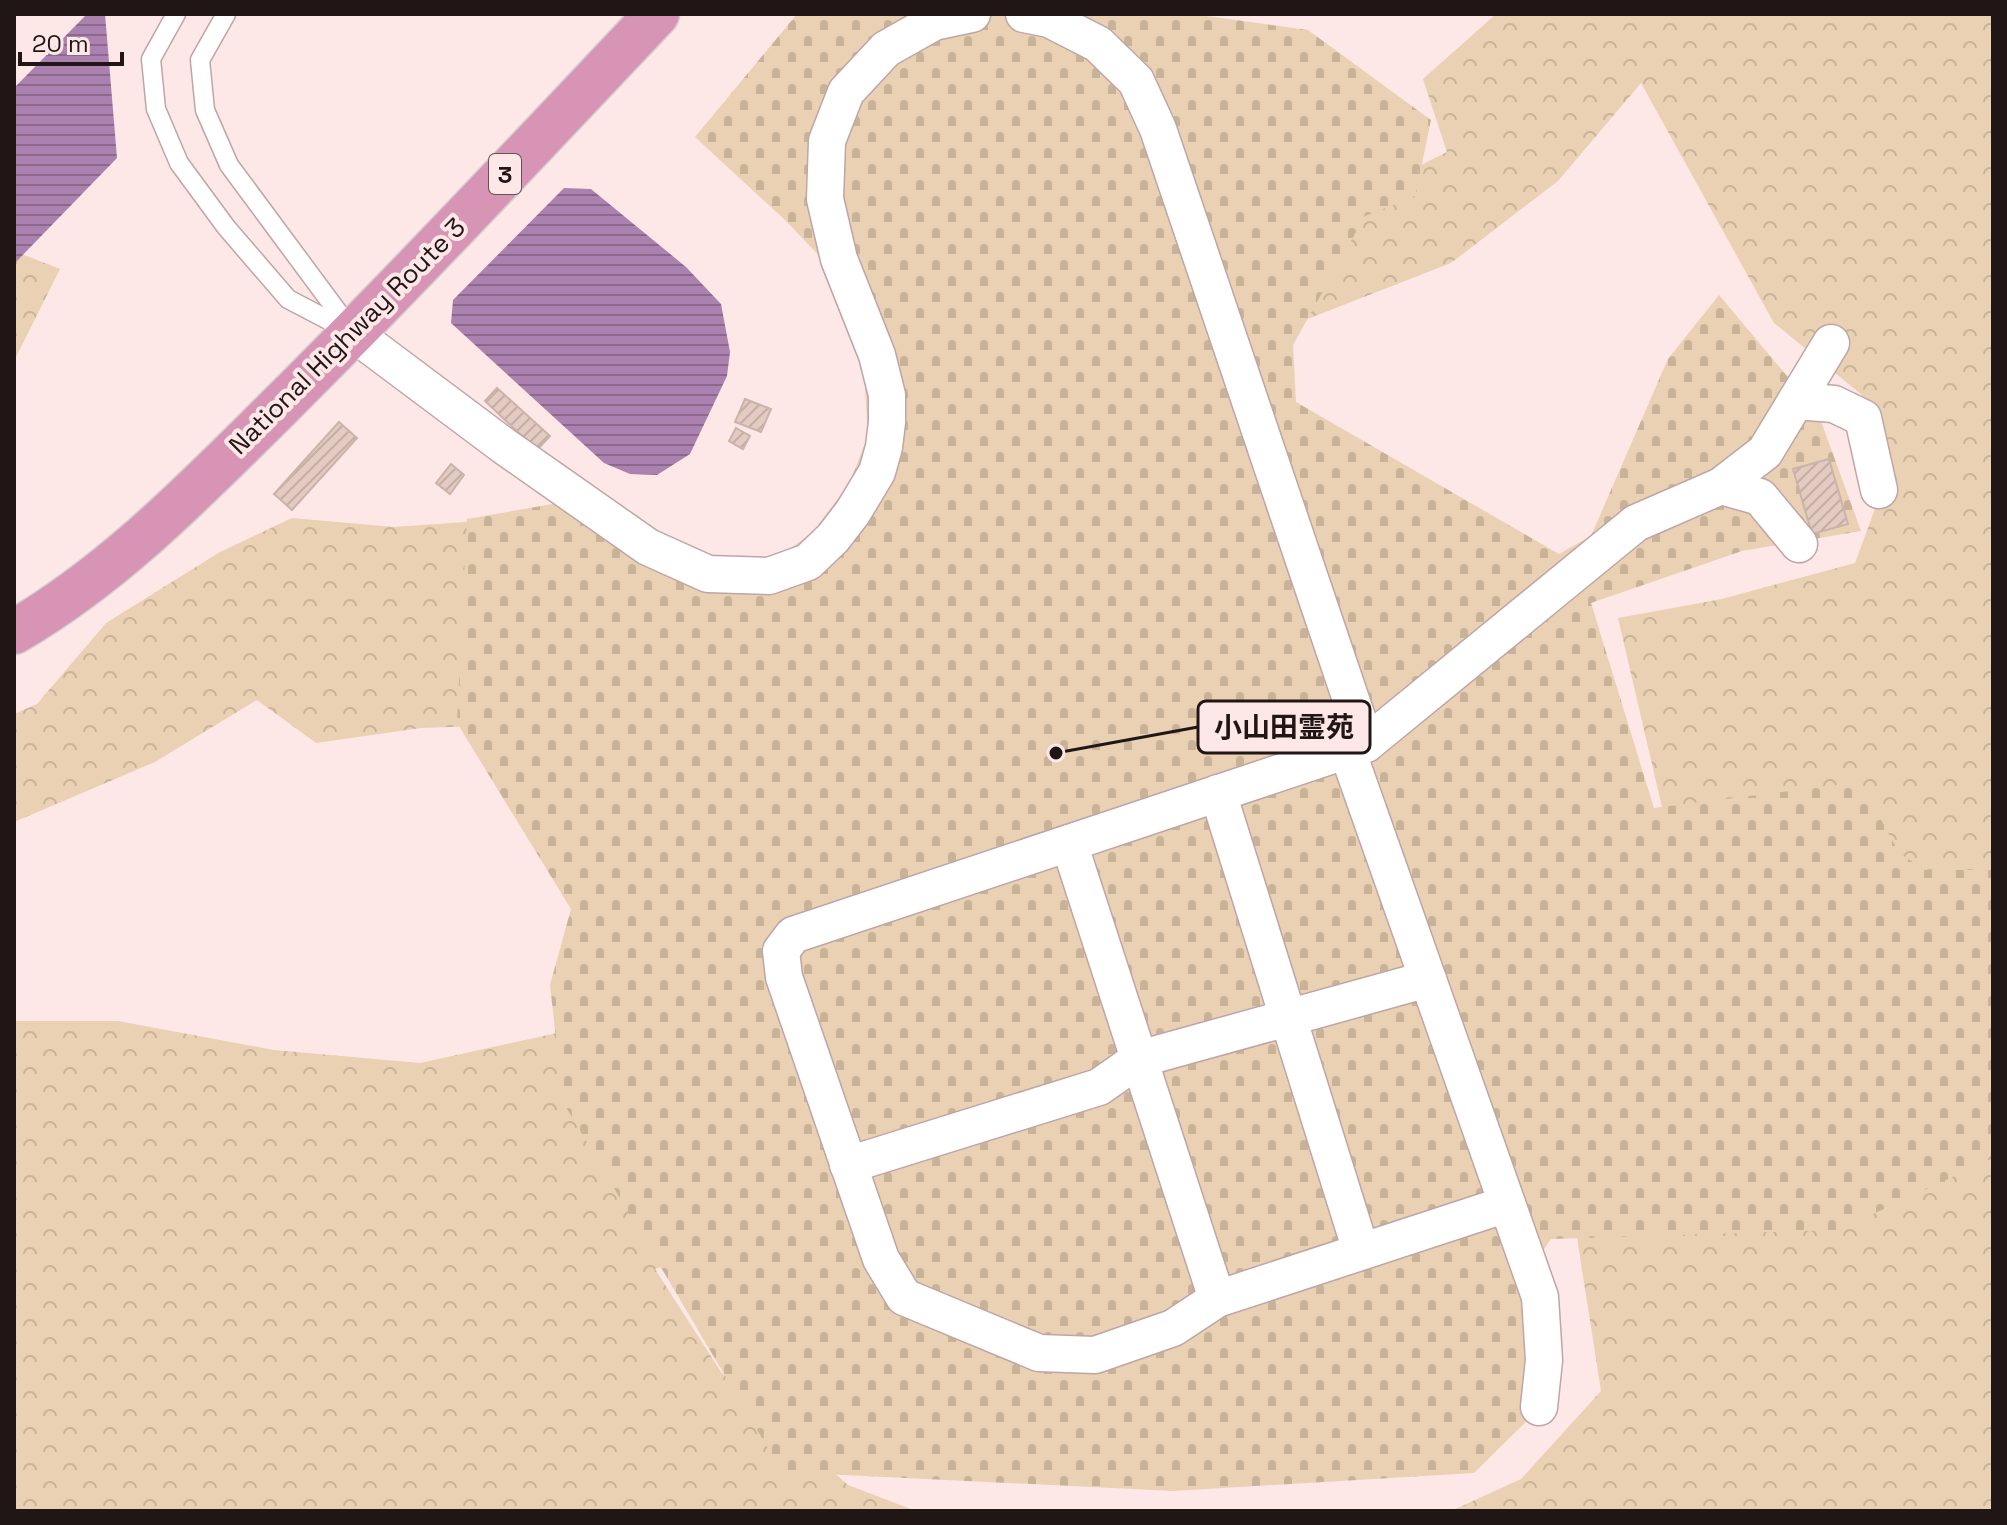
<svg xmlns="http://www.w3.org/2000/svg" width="2007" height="1525" font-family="'Space Grotesk','Noto Sans JP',sans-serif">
<defs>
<pattern id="forest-crowns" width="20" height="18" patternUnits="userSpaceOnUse" patternTransform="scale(2)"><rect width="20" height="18" fill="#ead1b3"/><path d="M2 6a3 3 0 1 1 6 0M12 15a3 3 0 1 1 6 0" fill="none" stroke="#c8b399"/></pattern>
<pattern id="cemetery-stones" width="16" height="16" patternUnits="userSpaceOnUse" patternTransform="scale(2)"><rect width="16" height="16" fill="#ead1b3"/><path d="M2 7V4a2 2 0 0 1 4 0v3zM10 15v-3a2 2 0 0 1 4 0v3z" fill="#c8b399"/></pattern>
<pattern id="water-rules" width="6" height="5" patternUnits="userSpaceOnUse" patternTransform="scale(2)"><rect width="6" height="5" fill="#ab82af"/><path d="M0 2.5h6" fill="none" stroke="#8b698d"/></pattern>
<pattern id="building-hatch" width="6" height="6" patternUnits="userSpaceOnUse" patternTransform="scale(2)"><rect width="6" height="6" fill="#e4cbc1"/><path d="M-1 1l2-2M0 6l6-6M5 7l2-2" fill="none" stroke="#c3aea5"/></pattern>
</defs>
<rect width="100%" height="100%" fill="#fee7e7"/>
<g fill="url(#forest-crowns)">
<path d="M1496 14H1993V1511H1451L1521 1479 1601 1391 1575 1225 1705 992 1618 618 1722 599 1855 563 1883 487 1862 395 1774 323 1641 83 1558 181 1451 263 1287 327 1291 230 1447 152 1423 79Z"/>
<path d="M14 251 60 269 14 361Z"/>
<path d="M579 514 508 725 421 728 316 743 257 700 155 762 14 822V714L37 704 106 623 220 552 292 518 394 527Z"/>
<path d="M14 1021H118L274 1050 420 1063 562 1032 754 1240 655 1269 721 1372 848 1485 916 1511H14Z"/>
</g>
<path fill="url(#cemetery-stones)" d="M797 14H1192L1308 30 1431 120 1415 197 1365 216 1293 345 1296 402 1559 554 1591 536 1668 359 1719 295 1818 413 1861 531 1742 551 1591 603 1654 808 1861 782 1899 853 1925 870H1993V1158L1839 1230 1551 1239 1537 1259 1551 1397 1474 1473 1173 1491 782 1472 563 1102 550 985 571 909 457 723 467 519 592 497 637 529 701 554 748 561 781 555 813 532 850 482 868 436 864 372 828 265 785 220 695 137Z"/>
<g fill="url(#water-rules)">
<path d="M87 14H105L117 158 14 264V88Z"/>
<path d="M564 188 591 189 686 267 721 304 730 352 727 376 690 454 657 475 630 474 604 463 451 323 453 300Z"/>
</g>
<g fill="url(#building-hatch)" stroke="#cbb3a9" stroke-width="2">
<path d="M497 388 550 436 537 450 485 401Z"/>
<path d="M745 399 771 409 761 432 735 422Z"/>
<path d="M339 422 357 438 292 510 274 494Z"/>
<path d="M736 428 750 436 743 449 729 441Z"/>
<path d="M1829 459 1848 524 1812 534 1793 469Z"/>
<path d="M451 464 464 475 450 494 436 483Z"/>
</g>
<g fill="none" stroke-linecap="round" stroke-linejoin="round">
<defs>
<g id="service">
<path d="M176 14 151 59 156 109 179 163 226 227 288 299 353 333"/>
<path d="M226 14 200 60 205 110 229 165 349 327"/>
</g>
<g id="minor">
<path d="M1024 14 1049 19 1098 44 1136 81 1158 129 1366 744 793 935 781 951 784 977 881 1259 904 1297 1039 1353 1095 1355 1173 1328 1217 1299 1507 1204"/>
<path d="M353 333 504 446 648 547 708 574 769 576 808 562 833 538 853 512 877 472 884 447 887 422V395L877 355 839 259 825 199 827 141 846 92 886 49 934 22 972 14"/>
<path d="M1796 401 1834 404 1863 418 1879 490"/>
<path d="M1721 486 1765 452 1831 343"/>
<path d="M1366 744 1636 523 1721 486 1760 497 1799 544"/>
<path d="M1347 750 1540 1297 1544 1360 1539 1407"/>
<path d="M1218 793 1361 1251"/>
<path d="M1069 843 1217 1299"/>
<path d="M848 1165 1099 1087 1139 1059 1428 979"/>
</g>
<path id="trunk" d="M14 632C114 574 194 491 276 410 406 281 531 147 657 14"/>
</defs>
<use href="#service" stroke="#bfa5a5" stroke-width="21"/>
<use href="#minor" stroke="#bfa5a5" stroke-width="39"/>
<use href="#trunk" stroke="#d2d0d0" stroke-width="47"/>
<use href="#service" stroke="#fff" stroke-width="18"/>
<use href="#minor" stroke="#fff" stroke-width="36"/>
<use href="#trunk" stroke="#d894b4" stroke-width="44"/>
</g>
<g text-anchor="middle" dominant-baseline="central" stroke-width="8" stroke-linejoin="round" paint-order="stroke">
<rect fill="#fee7e7" stroke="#635555" stroke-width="2" x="489" y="154" width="32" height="40" rx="6"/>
<g font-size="24" font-weight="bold" fill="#201616">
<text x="505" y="174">3</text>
</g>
<g font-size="26" fill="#201616" stroke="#fee7e7">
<text transform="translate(347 336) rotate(-45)">National Highway Route 3</text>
</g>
</g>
<path fill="none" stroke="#201616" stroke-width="3" d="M1056 753L1198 727"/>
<circle fill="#201616" stroke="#fee7e7" stroke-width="3" cx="1056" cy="753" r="8"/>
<rect fill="#fee7e7" stroke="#201616" stroke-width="3" x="1198" y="701" width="172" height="52" rx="8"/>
<g font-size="28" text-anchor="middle" font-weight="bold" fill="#201616">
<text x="1284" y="737">小山田霊苑</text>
</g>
<rect width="2007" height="1525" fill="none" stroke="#201616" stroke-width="32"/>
<path d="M20 52v12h102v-12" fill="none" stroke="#201616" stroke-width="4"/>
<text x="32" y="52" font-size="24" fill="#201616" stroke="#fee7e7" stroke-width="6" paint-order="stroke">20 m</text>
</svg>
